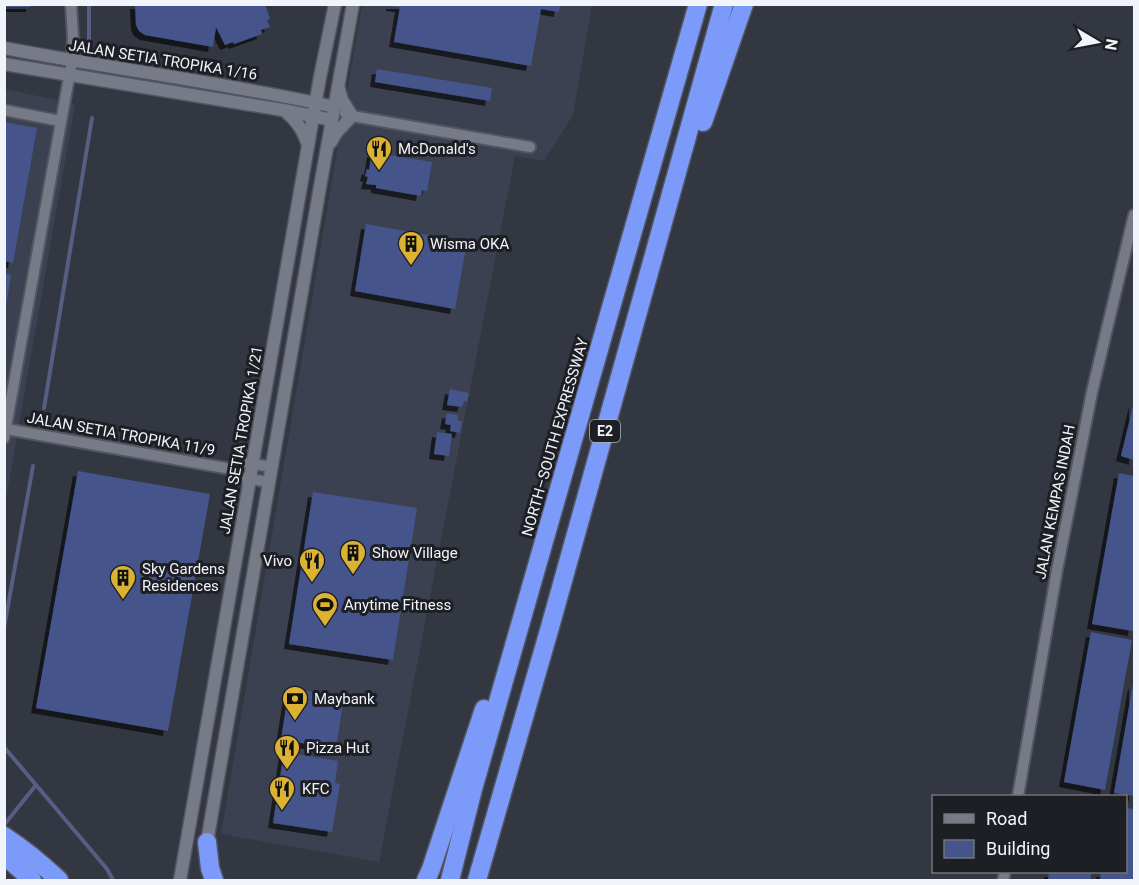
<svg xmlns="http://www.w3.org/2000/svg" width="1139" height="885" font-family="Roboto,sans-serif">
<defs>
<filter id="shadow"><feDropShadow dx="-5" dy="5" stdDeviation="0" flood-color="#0009"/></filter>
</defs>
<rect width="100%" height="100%" fill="#333742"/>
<g fill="#3b4151">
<path d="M362 5H592L573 115 544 161 515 156 379 862 221 834Z"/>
<path d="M5 89 75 104 5 505Z"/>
</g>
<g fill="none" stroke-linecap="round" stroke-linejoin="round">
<g stroke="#565e83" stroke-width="4">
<path d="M89 4V59"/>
<path d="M44 408 92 118"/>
<path d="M4 628 33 466"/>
<path d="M4 747 107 869 113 880"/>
<path d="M4 825 36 785"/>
</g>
</g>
<g fill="#44558b" filter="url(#shadow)">
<rect x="5" y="4" width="26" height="3"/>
<path d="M135 4H248L249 6 253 4H265L270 19 267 20 270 27 261 30 262 34 234 44 233 42 225 45 216 27 213 47 145 35 139 31 136 25Z"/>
<path d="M391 4H560L559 12 541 9 531 66 394 42 400 7 391 6Z"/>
<path d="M377 69 492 88 490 101 375 82Z"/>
<path d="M4 122 37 128 13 263 4 261Z"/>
<path d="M372 152 432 162 427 191 422 190 421 196 376 188V185L366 184 368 177 365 176 367 169 369 170Z"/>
<path d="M366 224 467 242 455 309 355 291Z"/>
<path d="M4 273 11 275 6 306H4Z"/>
<path d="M450 389 469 393 467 402 464 401 462 407 447 405Z"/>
<path d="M1134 402V460L1121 456Z"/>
<path d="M447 413 458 415V421H462L460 433 450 431 451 425 445 424Z"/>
<path d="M437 432 452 434 449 456 434 454Z"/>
<path d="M78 471 210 494 168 731 36 708Z"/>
<path d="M1119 473 1134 476V621L1133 631 1092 624Z"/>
<path d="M313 492 417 508 393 660 289 644Z"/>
<path d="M1091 632 1132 640 1105 790 1064 782Z"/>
<path d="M1133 684H1134V796L1114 793Z"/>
<path d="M289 688 344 697 336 748 281 740Z"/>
<path d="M284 752 338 761 335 783 340 784 332 832 273 823Z"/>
<path d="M1126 808 1134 809V880H1100L1101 872H1126Z"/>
<path d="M1049 872H1092L1090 880H1048Z"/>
</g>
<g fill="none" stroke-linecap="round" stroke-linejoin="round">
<defs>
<g id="minor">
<path d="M4 110 60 121"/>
<path d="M345 113 352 116 530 147"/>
<path d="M6 429 231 469"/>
<path d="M4 438 72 61 73 37 71 4"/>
<path d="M231 469 241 462 272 467"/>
<path d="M231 469 239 477 269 482"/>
<path d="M1018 796 1057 570 1092 392 1134 215"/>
<path d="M1003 880 1005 872"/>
</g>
<g id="tertiary">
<path d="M4 48C114 69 226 83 335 107"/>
<path d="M4 64 283 110 332 120"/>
<path d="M285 111C297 121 303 130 308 145"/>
<path d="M331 142 336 133 352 116 342 100 339 89"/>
<path d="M207 842 321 181 353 4"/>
<path d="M180 880 320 77 335 4"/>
</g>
<g id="motorway">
<path d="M703 122 744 4"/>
<path d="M4 836C24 849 42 864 59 880"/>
<path d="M207 842 210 868 214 880"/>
<path d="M4 855 32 880"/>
<path d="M426 880 431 869 484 709"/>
<path d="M450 880 473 789 698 4"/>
<path d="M477 880 550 627 724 4"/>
</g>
</defs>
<use href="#minor" stroke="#535660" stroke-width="14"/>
<use href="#tertiary" stroke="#535660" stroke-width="15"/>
<use href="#motorway" stroke="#535660" stroke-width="21"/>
<use href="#minor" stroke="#777b88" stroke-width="10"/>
<use href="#tertiary" stroke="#777b88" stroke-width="12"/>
<use href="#motorway" stroke="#7c9af9" stroke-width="18"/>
</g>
<defs>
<symbol id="restaurant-pin" viewBox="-11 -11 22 30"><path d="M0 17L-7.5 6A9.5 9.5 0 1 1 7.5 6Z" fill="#dcb233" stroke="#1d1f24"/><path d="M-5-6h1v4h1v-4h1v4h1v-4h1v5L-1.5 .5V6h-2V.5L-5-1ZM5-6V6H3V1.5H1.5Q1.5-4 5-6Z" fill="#111"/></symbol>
<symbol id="building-pin" viewBox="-11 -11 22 30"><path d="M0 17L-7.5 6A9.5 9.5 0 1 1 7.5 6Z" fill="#dcb233" stroke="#1d1f24"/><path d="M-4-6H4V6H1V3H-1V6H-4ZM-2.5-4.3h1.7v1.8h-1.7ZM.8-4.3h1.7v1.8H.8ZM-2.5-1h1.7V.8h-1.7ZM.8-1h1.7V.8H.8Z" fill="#111"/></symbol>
<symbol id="stadium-pin" viewBox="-11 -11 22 30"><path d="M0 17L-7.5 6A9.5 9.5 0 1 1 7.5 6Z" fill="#dcb233" stroke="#1d1f24"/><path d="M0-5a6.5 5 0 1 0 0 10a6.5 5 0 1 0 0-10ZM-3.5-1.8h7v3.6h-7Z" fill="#111"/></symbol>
<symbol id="bank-pin" viewBox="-11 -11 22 30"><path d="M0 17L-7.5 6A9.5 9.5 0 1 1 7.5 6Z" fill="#dcb233" stroke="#1d1f24"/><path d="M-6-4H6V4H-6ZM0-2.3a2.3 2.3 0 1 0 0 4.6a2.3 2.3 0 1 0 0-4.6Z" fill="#111"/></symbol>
</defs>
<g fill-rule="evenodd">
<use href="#restaurant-pin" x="364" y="134" width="30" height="40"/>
<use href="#building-pin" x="396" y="229" width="30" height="40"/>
<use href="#building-pin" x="338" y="538" width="30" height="40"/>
<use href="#restaurant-pin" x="297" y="546" width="30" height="40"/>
<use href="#building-pin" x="108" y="563" width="30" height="40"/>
<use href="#stadium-pin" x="310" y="590" width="30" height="40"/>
<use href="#bank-pin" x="280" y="684" width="30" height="40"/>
<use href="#restaurant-pin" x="272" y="733" width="30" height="40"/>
<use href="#restaurant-pin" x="267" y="774" width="30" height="40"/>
</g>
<g text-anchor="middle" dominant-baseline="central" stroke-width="6" stroke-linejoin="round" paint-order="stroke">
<rect fill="#1d1f24" stroke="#b1b4ba" stroke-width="1.5" x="590" y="420" width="30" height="22" rx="4.5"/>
<g font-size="14" font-weight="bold" fill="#f1f4fb">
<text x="605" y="431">E2</text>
</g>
<g font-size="15" fill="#f1f4fb" stroke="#1d1f24">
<text transform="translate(163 60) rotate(9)">JALAN SETIA TROPIKA 1/16</text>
<text transform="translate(121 434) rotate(10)">JALAN SETIA TROPIKA 11/9</text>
<text transform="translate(555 437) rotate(-74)">NORTH–SOUTH EXPRESSWAY</text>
<text transform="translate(241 440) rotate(-80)">JALAN SETIA TROPIKA 1/21</text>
<text transform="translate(1055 502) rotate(-79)">JALAN KEMPAS INDAH</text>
</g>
<g font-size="15" fill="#f1f4fb" stroke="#1d1f24" text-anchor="start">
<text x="398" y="149">McDonald's</text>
<text x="430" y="244">Wisma OKA</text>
<text x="372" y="553">Show Village</text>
<text x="292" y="561" text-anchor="end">Vivo</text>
<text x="142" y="569">Sky Gardens<tspan x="142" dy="17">Residences</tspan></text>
<text x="344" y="605">Anytime Fitness</text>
<text x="314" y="699">Maybank</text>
<text x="306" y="748">Pizza Hut</text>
<text x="302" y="789">KFC</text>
</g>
</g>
<rect width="1139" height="885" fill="none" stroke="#f1f4fb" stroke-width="12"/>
<rect x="932" y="795" width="195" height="78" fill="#1d1f24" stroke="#72747a" stroke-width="1.5"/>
<rect x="944" y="814" width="30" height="9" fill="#777b88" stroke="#72747a" stroke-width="1.5"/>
<text x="986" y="825" font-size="18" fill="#f1f4fb">Road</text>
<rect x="944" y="840" width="30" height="18" fill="#44558b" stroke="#72747a" stroke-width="1.5"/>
<text x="986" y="855" font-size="18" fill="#f1f4fb">Building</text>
<g transform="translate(1097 42) rotate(100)" stroke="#1d1f24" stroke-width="4.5" paint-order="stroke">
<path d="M0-4.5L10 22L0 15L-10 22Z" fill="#f1f4fb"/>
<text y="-9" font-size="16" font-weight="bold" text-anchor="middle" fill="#f1f4fb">N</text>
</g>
</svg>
